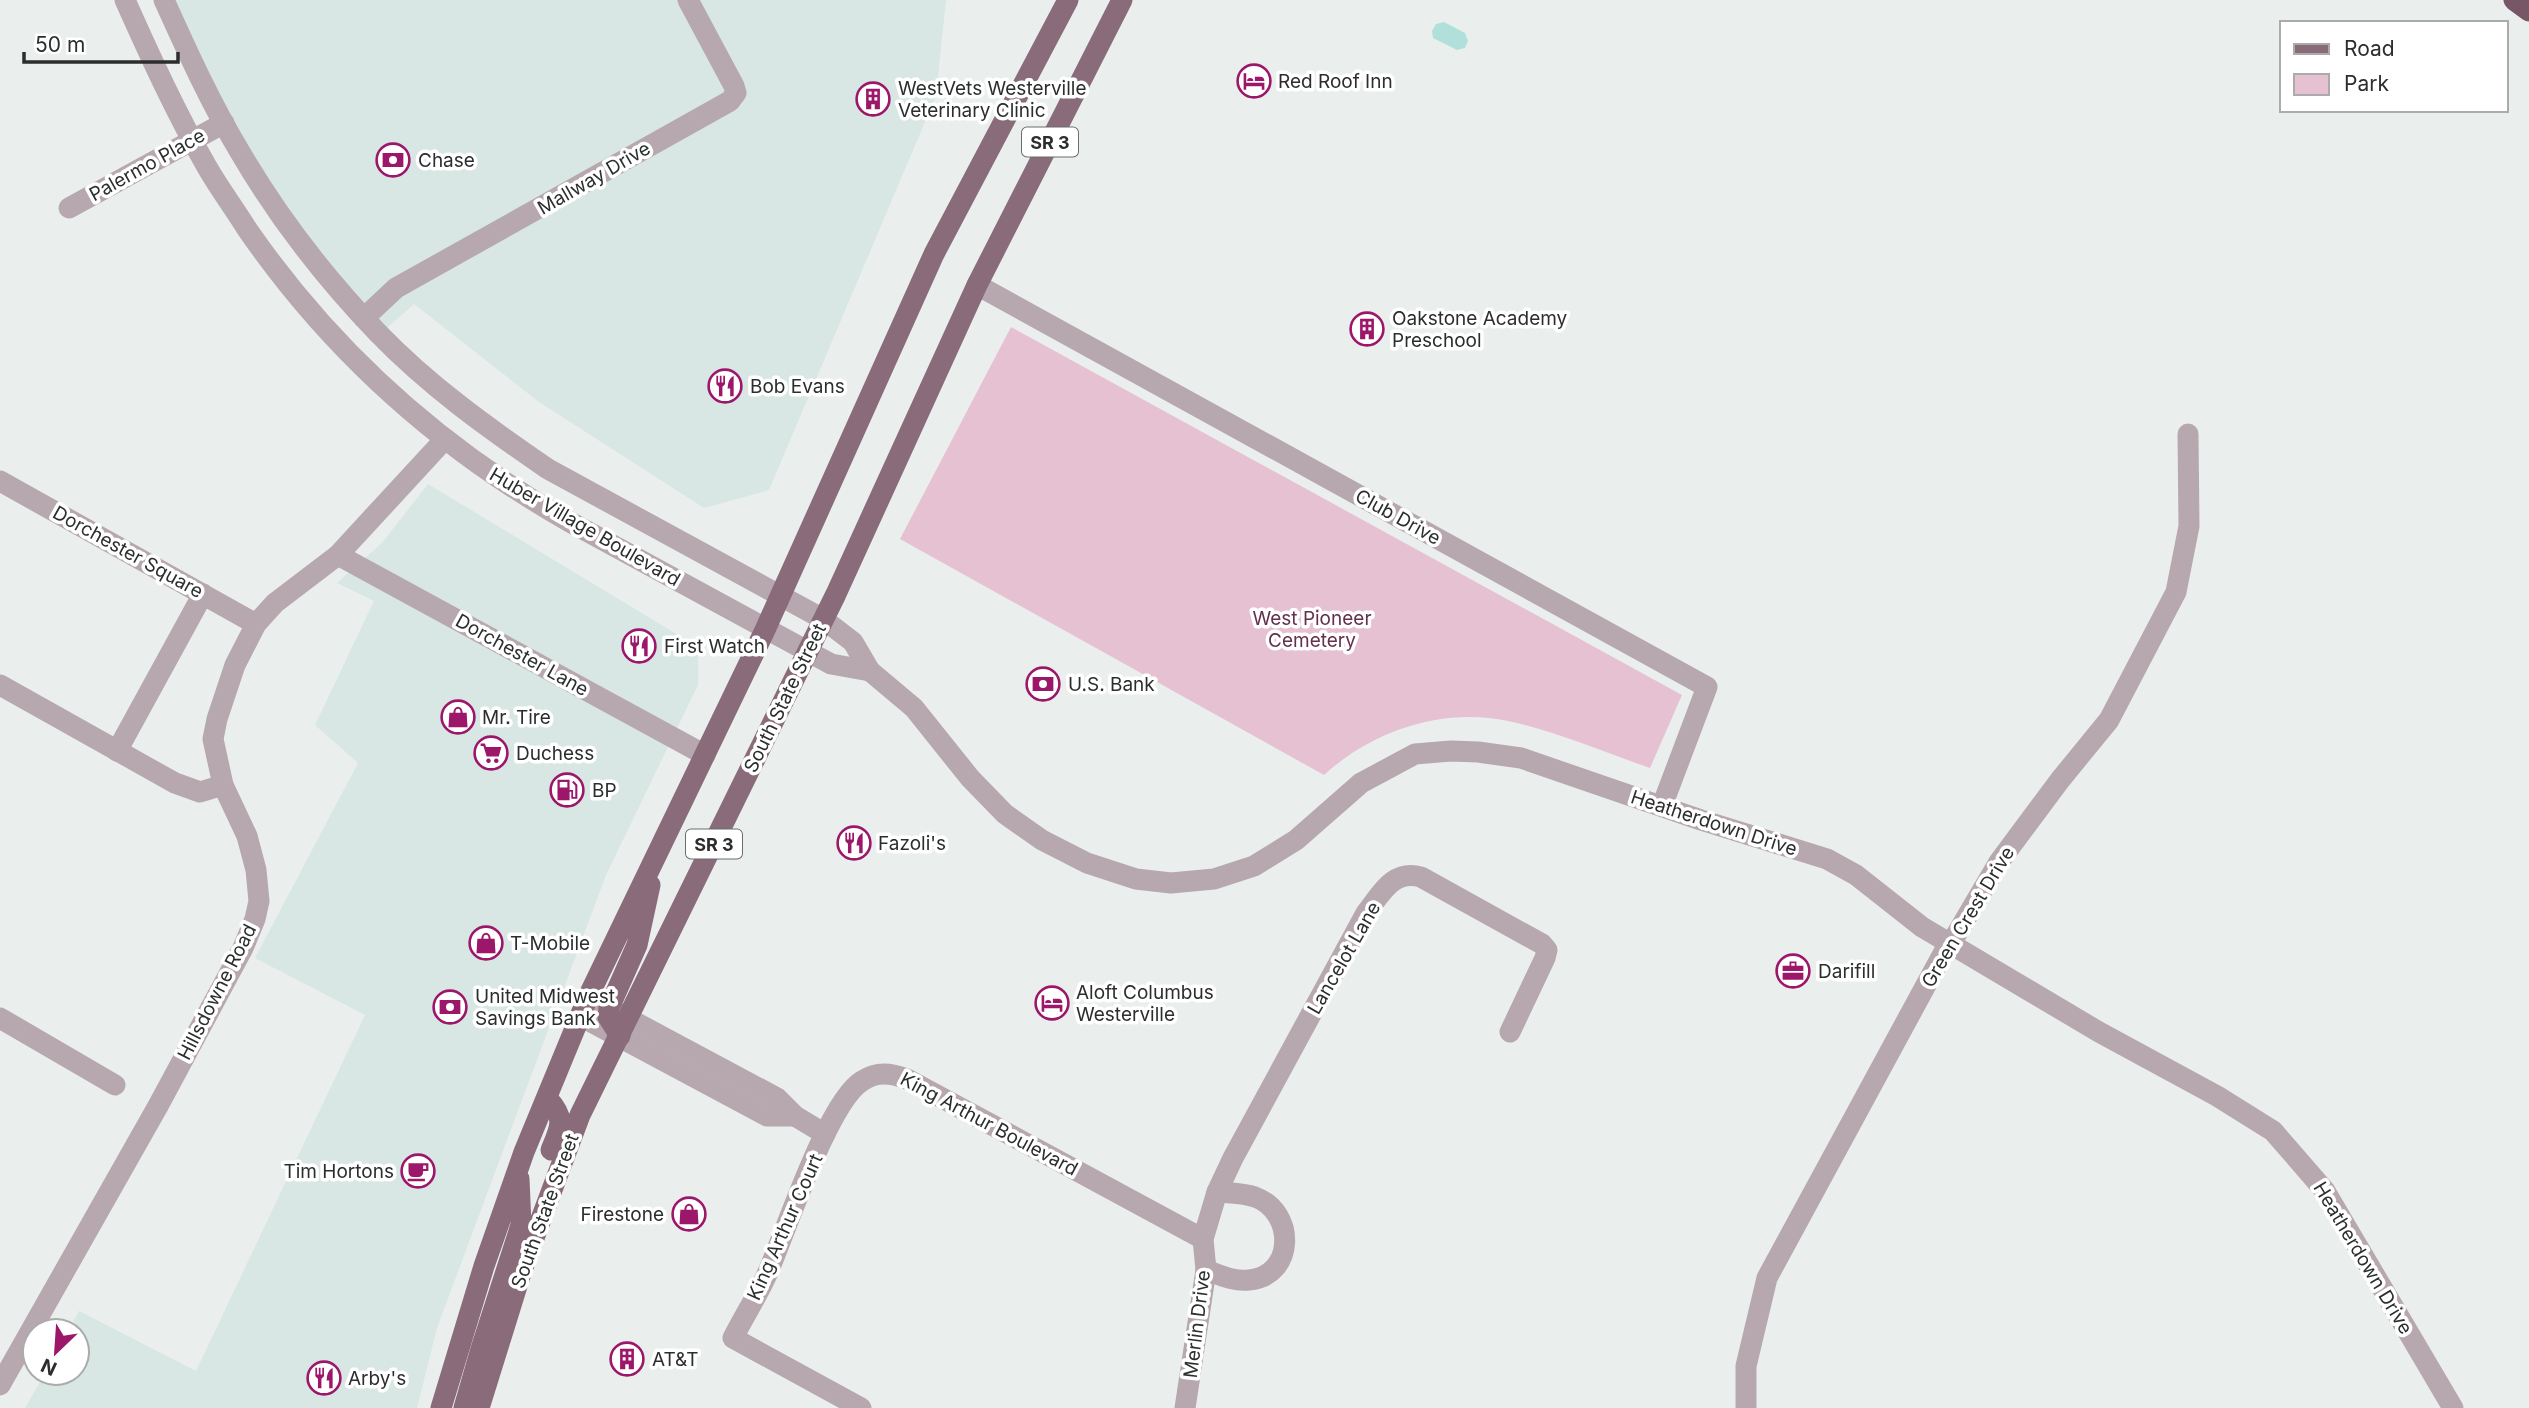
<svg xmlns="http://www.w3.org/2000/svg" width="2529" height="1408" font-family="Inter,sans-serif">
<rect width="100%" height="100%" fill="#eaefee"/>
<g fill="#d8e6e4">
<path d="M164 0H946L936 96 769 490 704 508 539 402 414 304 379 335 310 254Z"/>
<path d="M428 484 698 647V685L606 875 437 1328 417 1408H25L45 1373H77V1331H68L79 1311 196 1371 365 1015 255 958 358 763 315 725 374 601 337 583 382 543Z"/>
</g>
<path fill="#e6c1d2" d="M1011 327 1682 695 1650 768C1603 752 1556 731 1508 721 1442 707 1372 731 1324 775L900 539Z"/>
<path fill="#b1e0db" d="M1444 22 1465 33 1468 41 1465 48 1457 50 1433 38 1432 31 1436 24Z"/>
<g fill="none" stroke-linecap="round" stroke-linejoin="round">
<g stroke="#b7a7ae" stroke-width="21">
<path d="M125 0C150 56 176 113 207 167 219 188 234 208 247 229 332 352 441 449 570 522L831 664 870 671"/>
<path d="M164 0C187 51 211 104 240 152 278 217 326 279 378 333 428 385 488 428 548 469L823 619 853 642 870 671 914 708 970 778 1005 814 1042 840 1087 863 1136 879 1171 883 1214 879 1254 866 1296 840 1361 783 1415 754 1451 751 1478 752 1521 758 1701 820 1827 859 1856 875 1922 927 2099 1032 2217 1096 2273 1131 2325 1191 2453 1408"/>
<path d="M69 208 224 123"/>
<path d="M977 285 1707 687 1662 806"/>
<path d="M364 318 396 288 730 101 736 93 734 86 688 0"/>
<path d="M0 481 256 624"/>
<path d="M338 555 705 755"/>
<path d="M0 685 175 783 200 792 223 785"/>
<path d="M117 751 203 594"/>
<path d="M588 997 777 1098 795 1116 825 1134"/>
<path d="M580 1016 767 1116H795"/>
<path d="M0 1018 115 1085"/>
<path d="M1206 1270C1220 1275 1234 1282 1249 1280 1295 1276 1296 1212 1255 1197 1243 1193 1229 1193 1217 1192"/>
<path d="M0 1385 158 1106 243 948 255 919 259 901 256 870 247 836 223 785 213 739 217 719 235 665 256 624 275 603 338 555 445 439"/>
<path d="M861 1408 733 1338C744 1316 758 1295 768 1272 786 1231 828 1102 862 1081 877 1071 891 1073 907 1079L1203 1239"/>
<path d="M1185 1408 1206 1270 1203 1239 1217 1192 1233 1158 1366 913C1381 894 1393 869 1421 877L1542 944 1547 950 1545 958 1510 1032"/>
<path d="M1746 1408V1366L1767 1278 1945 950 1956 935 1999 862 2060 780 2109 720 2176 592 2189 526 2188 434"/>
</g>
<g stroke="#896b79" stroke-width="21">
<path d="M620 1036 608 1017 609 1008 637 945 650 885"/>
<path d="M547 1098C566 1118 561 1126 551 1150"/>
<path d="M441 1408 484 1266 524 1152 588 997 765 630 934 254 1068 0"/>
<path d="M464 1408 481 1349 521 1225 519 1179"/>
<path d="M479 1408 522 1270 580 1115 836 594 977 285 1122 0"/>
</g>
<path stroke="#775666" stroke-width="21" d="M2514 0 2529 11"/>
</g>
<defs>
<symbol id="hotel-ring" viewBox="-11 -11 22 22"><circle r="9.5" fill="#fff" stroke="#9c1769" stroke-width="1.5"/><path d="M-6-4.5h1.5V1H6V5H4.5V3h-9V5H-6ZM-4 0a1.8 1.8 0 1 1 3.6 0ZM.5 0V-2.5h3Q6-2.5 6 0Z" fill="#9c1769"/></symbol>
<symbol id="building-ring" viewBox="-11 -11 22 22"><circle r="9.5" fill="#fff" stroke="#9c1769" stroke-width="1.5"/><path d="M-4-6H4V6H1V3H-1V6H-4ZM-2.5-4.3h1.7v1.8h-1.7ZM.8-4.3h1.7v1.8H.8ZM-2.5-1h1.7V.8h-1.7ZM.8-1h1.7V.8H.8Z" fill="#9c1769"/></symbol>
<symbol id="bank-ring" viewBox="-11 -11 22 22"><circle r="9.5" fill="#fff" stroke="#9c1769" stroke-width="1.5"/><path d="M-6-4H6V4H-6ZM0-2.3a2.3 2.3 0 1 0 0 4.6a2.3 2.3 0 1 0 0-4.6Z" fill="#9c1769"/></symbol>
<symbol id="restaurant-ring" viewBox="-11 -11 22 22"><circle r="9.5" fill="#fff" stroke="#9c1769" stroke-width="1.5"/><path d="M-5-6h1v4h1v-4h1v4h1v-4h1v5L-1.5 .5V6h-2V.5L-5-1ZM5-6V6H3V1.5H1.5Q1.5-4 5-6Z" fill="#9c1769"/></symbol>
<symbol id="shop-ring" viewBox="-11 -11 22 22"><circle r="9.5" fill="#fff" stroke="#9c1769" stroke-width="1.5"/><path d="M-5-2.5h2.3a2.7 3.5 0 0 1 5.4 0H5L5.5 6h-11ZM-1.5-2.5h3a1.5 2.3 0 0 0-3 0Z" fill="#9c1769"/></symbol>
<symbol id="supermarket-ring" viewBox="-11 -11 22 22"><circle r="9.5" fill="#fff" stroke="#9c1769" stroke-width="1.5"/><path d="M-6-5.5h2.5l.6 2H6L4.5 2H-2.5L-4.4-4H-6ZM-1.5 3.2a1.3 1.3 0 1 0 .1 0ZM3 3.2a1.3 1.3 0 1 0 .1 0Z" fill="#9c1769"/></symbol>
<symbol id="fuel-ring" viewBox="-11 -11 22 22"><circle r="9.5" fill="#fff" stroke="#9c1769" stroke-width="1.5"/><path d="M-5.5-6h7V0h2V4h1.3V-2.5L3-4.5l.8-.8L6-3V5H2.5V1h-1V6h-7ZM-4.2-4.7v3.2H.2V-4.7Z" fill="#9c1769"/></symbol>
<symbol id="office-ring" viewBox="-11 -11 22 22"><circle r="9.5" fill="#fff" stroke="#9c1769" stroke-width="1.5"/><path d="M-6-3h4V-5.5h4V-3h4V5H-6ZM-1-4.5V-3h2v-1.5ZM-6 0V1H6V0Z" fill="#9c1769"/></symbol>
<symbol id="cafe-ring" viewBox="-11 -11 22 22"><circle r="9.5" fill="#fff" stroke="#9c1769" stroke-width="1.5"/><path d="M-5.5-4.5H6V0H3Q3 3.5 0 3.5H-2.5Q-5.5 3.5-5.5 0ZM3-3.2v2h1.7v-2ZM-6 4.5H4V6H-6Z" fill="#9c1769"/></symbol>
</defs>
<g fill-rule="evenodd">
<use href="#hotel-ring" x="1235" y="62" width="38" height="38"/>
<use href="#building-ring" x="854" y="80" width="38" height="38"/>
<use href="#bank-ring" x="374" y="141" width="38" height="38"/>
<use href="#building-ring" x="1348" y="310" width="38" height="38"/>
<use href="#restaurant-ring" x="706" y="367" width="38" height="38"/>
<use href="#restaurant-ring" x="620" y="627" width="38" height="38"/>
<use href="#bank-ring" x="1024" y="665" width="38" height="38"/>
<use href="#shop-ring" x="439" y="698" width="38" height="38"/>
<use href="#supermarket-ring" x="472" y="734" width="38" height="38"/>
<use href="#fuel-ring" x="548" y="771" width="38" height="38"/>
<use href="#restaurant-ring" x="835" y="824" width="38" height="38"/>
<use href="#shop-ring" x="467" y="924" width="38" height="38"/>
<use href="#office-ring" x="1774" y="952" width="38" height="38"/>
<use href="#hotel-ring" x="1033" y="984" width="38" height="38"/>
<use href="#bank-ring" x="431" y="988" width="38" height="38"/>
<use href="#cafe-ring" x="399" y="1152" width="38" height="38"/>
<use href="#shop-ring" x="670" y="1195" width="38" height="38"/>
<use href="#building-ring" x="608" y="1340" width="38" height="38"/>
<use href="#restaurant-ring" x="305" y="1359" width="38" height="38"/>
</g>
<g text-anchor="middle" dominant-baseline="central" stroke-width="7" stroke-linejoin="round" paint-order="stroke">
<g fill="#fff" stroke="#6b6d6d" stroke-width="2">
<rect x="1022" y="127.5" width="56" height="29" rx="5"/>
<rect x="686" y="829.5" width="56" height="29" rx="5"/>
</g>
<g font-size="18" font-weight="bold" fill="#2c2e2e">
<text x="1050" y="142">SR 3</text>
<text x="714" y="844">SR 3</text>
</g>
<g font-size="19" fill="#2c2e2e" stroke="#fff" text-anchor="start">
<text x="1278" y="81">Red Roof Inn</text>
<text x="898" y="88">WestVets Westerville<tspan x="898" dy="22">Veterinary Clinic</tspan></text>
<text x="418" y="160">Chase</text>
<text x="1392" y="318">Oakstone Academy<tspan x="1392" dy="22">Preschool</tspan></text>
<text x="750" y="386">Bob Evans</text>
<text x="664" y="646">First Watch</text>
<text x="1068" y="684">U.S. Bank</text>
<text x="482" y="717">Mr. Tire</text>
<text x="516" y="753">Duchess</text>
<text x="592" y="790">BP</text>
<text x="878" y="843">Fazoli's</text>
<text x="510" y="943">T-Mobile</text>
<text x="1818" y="971">Darifill</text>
<text x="1076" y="992">Aloft Columbus<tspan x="1076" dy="22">Westerville</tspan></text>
<text x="475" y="996">United Midwest<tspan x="475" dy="22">Savings Bank</tspan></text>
<text x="394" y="1171" text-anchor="end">Tim Hortons</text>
<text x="664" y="1214" text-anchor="end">Firestone</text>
<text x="652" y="1359">AT&amp;T</text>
<text x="348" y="1378">Arby's</text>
</g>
<g font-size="19" fill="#2c2e2e" stroke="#fff">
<text transform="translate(147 165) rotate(-29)">Palermo Place</text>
<text transform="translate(594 178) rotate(-30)">Mallway Drive</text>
<text transform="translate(1398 517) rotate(29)">Club Drive</text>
<text transform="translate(585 527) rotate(30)">Huber Village Boulevard</text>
<text transform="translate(128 552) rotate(29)">Dorchester Square</text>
<text transform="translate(522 655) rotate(29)">Dorchester Lane</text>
<text transform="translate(785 698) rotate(-64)">South State Street</text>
<text transform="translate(1714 823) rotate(18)">Heatherdown Drive</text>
<text transform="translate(1968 917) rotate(-59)">Green Crest Drive</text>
<text transform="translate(1344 958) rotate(-60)">Lancelot Lane</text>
<text transform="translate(217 992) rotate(-63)">Hillsdowne Road</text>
<text transform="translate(989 1124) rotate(28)">King Arthur Boulevard</text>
<text transform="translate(545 1211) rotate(-70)">South State Street</text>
<text transform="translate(785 1227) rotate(-66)">King Arthur Court</text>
<text transform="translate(2363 1258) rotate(59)">Heatherdown Drive</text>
<text transform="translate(1197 1324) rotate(-83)">Merlin Drive</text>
</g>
<g font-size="19" fill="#63314b" stroke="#fff">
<text x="1312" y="618">West Pioneer<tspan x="1312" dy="22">Cemetery</tspan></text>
</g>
</g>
<rect x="2280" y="21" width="228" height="91" fill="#ffffff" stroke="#ababab" stroke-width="2"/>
<rect x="2294" y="44" width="35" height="10" fill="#896b79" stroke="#ababab" stroke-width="2"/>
<text x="2344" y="56" font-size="21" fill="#2c2e2e">Road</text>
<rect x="2294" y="74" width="35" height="21" fill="#e6c1d2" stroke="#ababab" stroke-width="2"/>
<text x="2344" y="91" font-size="21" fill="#2c2e2e">Park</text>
<g transform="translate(56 1352) rotate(205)"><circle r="33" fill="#ffffff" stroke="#ababab" stroke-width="2"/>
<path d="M0-5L12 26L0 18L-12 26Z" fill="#9c1769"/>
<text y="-10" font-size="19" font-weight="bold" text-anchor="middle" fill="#2c2e2e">N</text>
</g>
<path d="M24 52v10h154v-10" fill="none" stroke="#2c2e2e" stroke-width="3.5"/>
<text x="35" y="52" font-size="21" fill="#2c2e2e" stroke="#ffffff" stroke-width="5" paint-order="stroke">50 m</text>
</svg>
